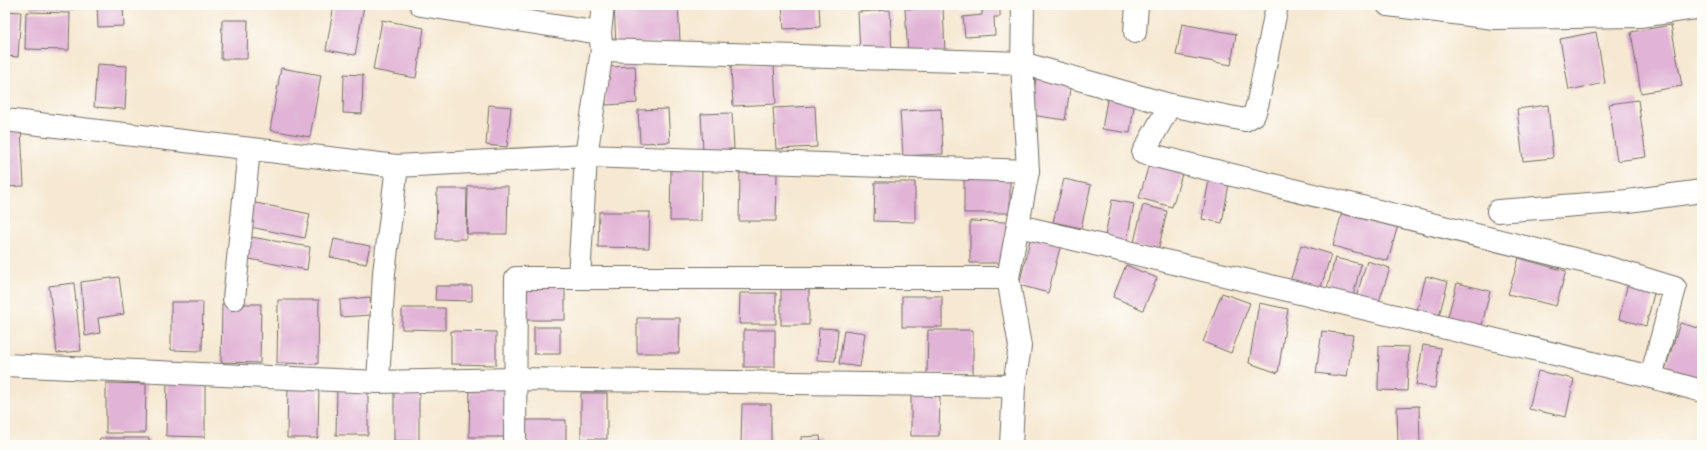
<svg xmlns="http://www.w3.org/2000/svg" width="1707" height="450" font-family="'Gochi Hand',sans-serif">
<rect width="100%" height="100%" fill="#fdfcf7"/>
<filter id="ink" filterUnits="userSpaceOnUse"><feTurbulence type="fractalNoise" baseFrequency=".025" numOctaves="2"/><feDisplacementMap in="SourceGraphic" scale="8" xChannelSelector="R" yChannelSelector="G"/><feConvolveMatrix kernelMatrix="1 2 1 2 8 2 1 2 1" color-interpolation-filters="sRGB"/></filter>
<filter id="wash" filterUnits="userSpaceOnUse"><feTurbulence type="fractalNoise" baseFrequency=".012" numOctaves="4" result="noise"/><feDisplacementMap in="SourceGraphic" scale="16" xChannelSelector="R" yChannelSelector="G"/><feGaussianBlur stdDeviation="0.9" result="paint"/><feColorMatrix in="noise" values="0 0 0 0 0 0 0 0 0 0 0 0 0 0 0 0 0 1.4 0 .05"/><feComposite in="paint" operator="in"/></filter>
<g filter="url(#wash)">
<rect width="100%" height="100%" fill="#f6e8d1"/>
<g id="blocks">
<g fill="#e1b3d6">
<path d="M30 5H75V9L30 8Z"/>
<path d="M97 5H123L124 26 98 27Z"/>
<path d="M334 5 364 6 355 55 326 50Z"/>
<path d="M614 5H678L680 41 616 45Z"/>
<path d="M782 5H819L820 27 784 29Z"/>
<path d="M982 5H1000V17H994L995 35 965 37 963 17 982 15Z"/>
<path d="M943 8 945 52 908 54 905 9Z"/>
<path d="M890 10 892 51 860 53 858 12Z"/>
<path d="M5 11 21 12 18 57 5 56Z"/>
<path d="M26 12 70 13 69 50 25 49Z"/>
<path d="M222 20H248L247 59H221Z"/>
<path d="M382 20 424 28 416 78 373 70Z"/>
<path d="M1182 24 1236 34 1231 65 1176 55Z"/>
<path d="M1671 25 1682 86 1641 93 1631 32Z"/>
<path d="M1596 32 1605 83 1569 90 1560 39Z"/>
<path d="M97 64 127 66 125 109 94 107Z"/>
<path d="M774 64 776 104 733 106 731 66Z"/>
<path d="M635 66 637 103 606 105 604 67Z"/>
<path d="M281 68 321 75 310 137 270 130Z"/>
<path d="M344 74 363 75 362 114 343 113Z"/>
<path d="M1036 77 1071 83 1065 120 1031 115Z"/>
<path d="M1108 94 1135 100 1130 133 1102 129Z"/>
<path d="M1638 100 1646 157 1617 161 1609 104Z"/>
<path d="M489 105 511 107 507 147 486 145Z"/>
<path d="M1548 105 1553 158 1523 161 1517 109Z"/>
<path d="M815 106 817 147 776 149 773 108Z"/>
<path d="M668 109 670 142 640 143 638 110Z"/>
<path d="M941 109 943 154 903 156 900 111Z"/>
<path d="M732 113 734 149 703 150 701 114Z"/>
<path d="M21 129 24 186 5 187V130Z"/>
<path d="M1150 161 1183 171 1172 207 1139 198Z"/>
<path d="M671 169H702L701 221H670Z"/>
<path d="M740 173H777L776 221H739Z"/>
<path d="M1210 174 1230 178 1222 223 1202 219Z"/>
<rect x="964" y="175" width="46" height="38"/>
<path d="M1064 179 1091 185 1081 228 1053 222Z"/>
<path d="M875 182H915V222L874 221Z"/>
<path d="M468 186H508L507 234H467Z"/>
<path d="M437 189H467L466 239H436Z"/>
<path d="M1112 200 1134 204 1126 245 1104 241Z"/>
<path d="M251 202 310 214 305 238 245 226Z"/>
<path d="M1143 205 1167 211 1158 251 1133 246Z"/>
<path d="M1343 209 1398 225 1388 261 1333 246Z"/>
<path d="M599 212H650L649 248 598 247Z"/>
<path d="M970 221 1006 222 1005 263H970Z"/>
<path d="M245 236 310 247 307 270 244 258Z"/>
<path d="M1031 236 1061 244 1048 293 1019 285Z"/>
<path d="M334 239 370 246 366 264 330 257Z"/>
<path d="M1301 245 1331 254 1319 294 1289 285Z"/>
<path d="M1335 258 1361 264 1351 304 1325 297Z"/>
<path d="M1519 258 1566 271 1556 306 1508 294Z"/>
<path d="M1367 261 1390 268 1377 308 1355 301Z"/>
<path d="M1126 265 1157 278 1143 310 1113 297Z"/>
<path d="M1426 276 1448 282 1439 316 1417 310Z"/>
<path d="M119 277 124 314 98 318 100 333 85 336 81 282Z"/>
<path d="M1629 279 1656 285 1646 326 1619 319Z"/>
<path d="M522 281H565V320H521Z"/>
<path d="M74 283 81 351 57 353 49 286Z"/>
<path d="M1457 283 1490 291 1481 329 1447 320Z"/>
<rect x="781" y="285" width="28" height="40"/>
<path d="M436 286H472V301L435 300Z"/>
<path d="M740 293H776V324H739Z"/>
<path d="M1222 293 1250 303 1231 353 1203 342Z"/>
<rect x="902" y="296" width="40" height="31"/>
<path d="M370 297 371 315 341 317 340 300Z"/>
<path d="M278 300H319L318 364 277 363Z"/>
<path d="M171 302H203L202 351 171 350Z"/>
<path d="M1259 303 1288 309 1278 373 1249 363Z"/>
<path d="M222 304H261L260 363 221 362Z"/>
<path d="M402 308H445V330L402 329Z"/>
<path d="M637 318H680L679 353H637Z"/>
<path d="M1680 323 1702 329V381L1664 373Z"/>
<rect x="534" y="327" width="26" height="27"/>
<path d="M819 328 838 329 835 361 817 360Z"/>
<rect x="744" y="330" width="31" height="37"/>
<path d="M844 330 865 333 860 367 839 364Z"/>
<path d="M928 330H973V374H927Z"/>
<path d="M451 331 496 332V365L451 364Z"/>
<path d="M1322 331 1353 335 1347 377 1316 373Z"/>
<path d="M1423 345 1441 348 1435 388 1416 385Z"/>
<path d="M1379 346 1409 347 1407 391 1378 390Z"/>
<path d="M1538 371 1574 379 1566 417 1529 409Z"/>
<path d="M167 378H205V437L166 436Z"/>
<path d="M106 383 146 384 145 433H106Z"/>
<path d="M288 385H319L318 438H287Z"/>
<rect x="394" y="385" width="25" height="56"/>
<path d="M470 386H505L504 437H469Z"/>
<path d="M337 387H368V435H336Z"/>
<rect x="581" y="393" width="26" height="46"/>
<path d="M911 394 940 395 939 436H911Z"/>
<path d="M742 404H771V445H741Z"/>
<path d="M1419 406 1420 445H1398L1397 407Z"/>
<path d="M524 420H566V445H523Z"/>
<path d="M820 436 821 445H801V437Z"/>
<path d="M100 438H149V445H99Z"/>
<rect x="166" y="443" width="44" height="2"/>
<path d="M901 443 930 444V445H901Z"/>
</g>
</g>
</g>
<g filter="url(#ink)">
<use href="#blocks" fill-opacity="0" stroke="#726d65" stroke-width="1"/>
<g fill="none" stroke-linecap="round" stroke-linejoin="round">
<defs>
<g id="minor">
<path d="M421 5 600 33"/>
<path d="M1388 5 1494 18 1640 16 1702 7"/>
<path d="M1135 32 1137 5"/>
<path d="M602 50 1022 63 1170 105 1143 153 1606 267 1675 288 1651 377"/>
<path d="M1170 105 1245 120 1254 115 1258 102 1277 5"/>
<path d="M5 120 397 166 586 156 1028 171"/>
<path d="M1498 211 1628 201 1702 191"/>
<path d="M1019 226 1651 377 1702 391"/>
<path d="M579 278 586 156 602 50 600 33 603 5"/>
<path d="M234 299 249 149"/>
<path d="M5 365 378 382 514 379 1014 386"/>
<path d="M378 382 384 273 397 166"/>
<path d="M515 445 516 278H1008"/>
<path d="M1011 445 1014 386 1020 346 1008 278 1028 171 1022 63 1023 5"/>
</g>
</defs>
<use href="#minor" stroke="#726d65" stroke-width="24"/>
<use href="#minor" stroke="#fff" stroke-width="22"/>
</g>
</g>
<rect width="1707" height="450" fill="none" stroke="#fdfcf7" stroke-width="20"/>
</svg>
